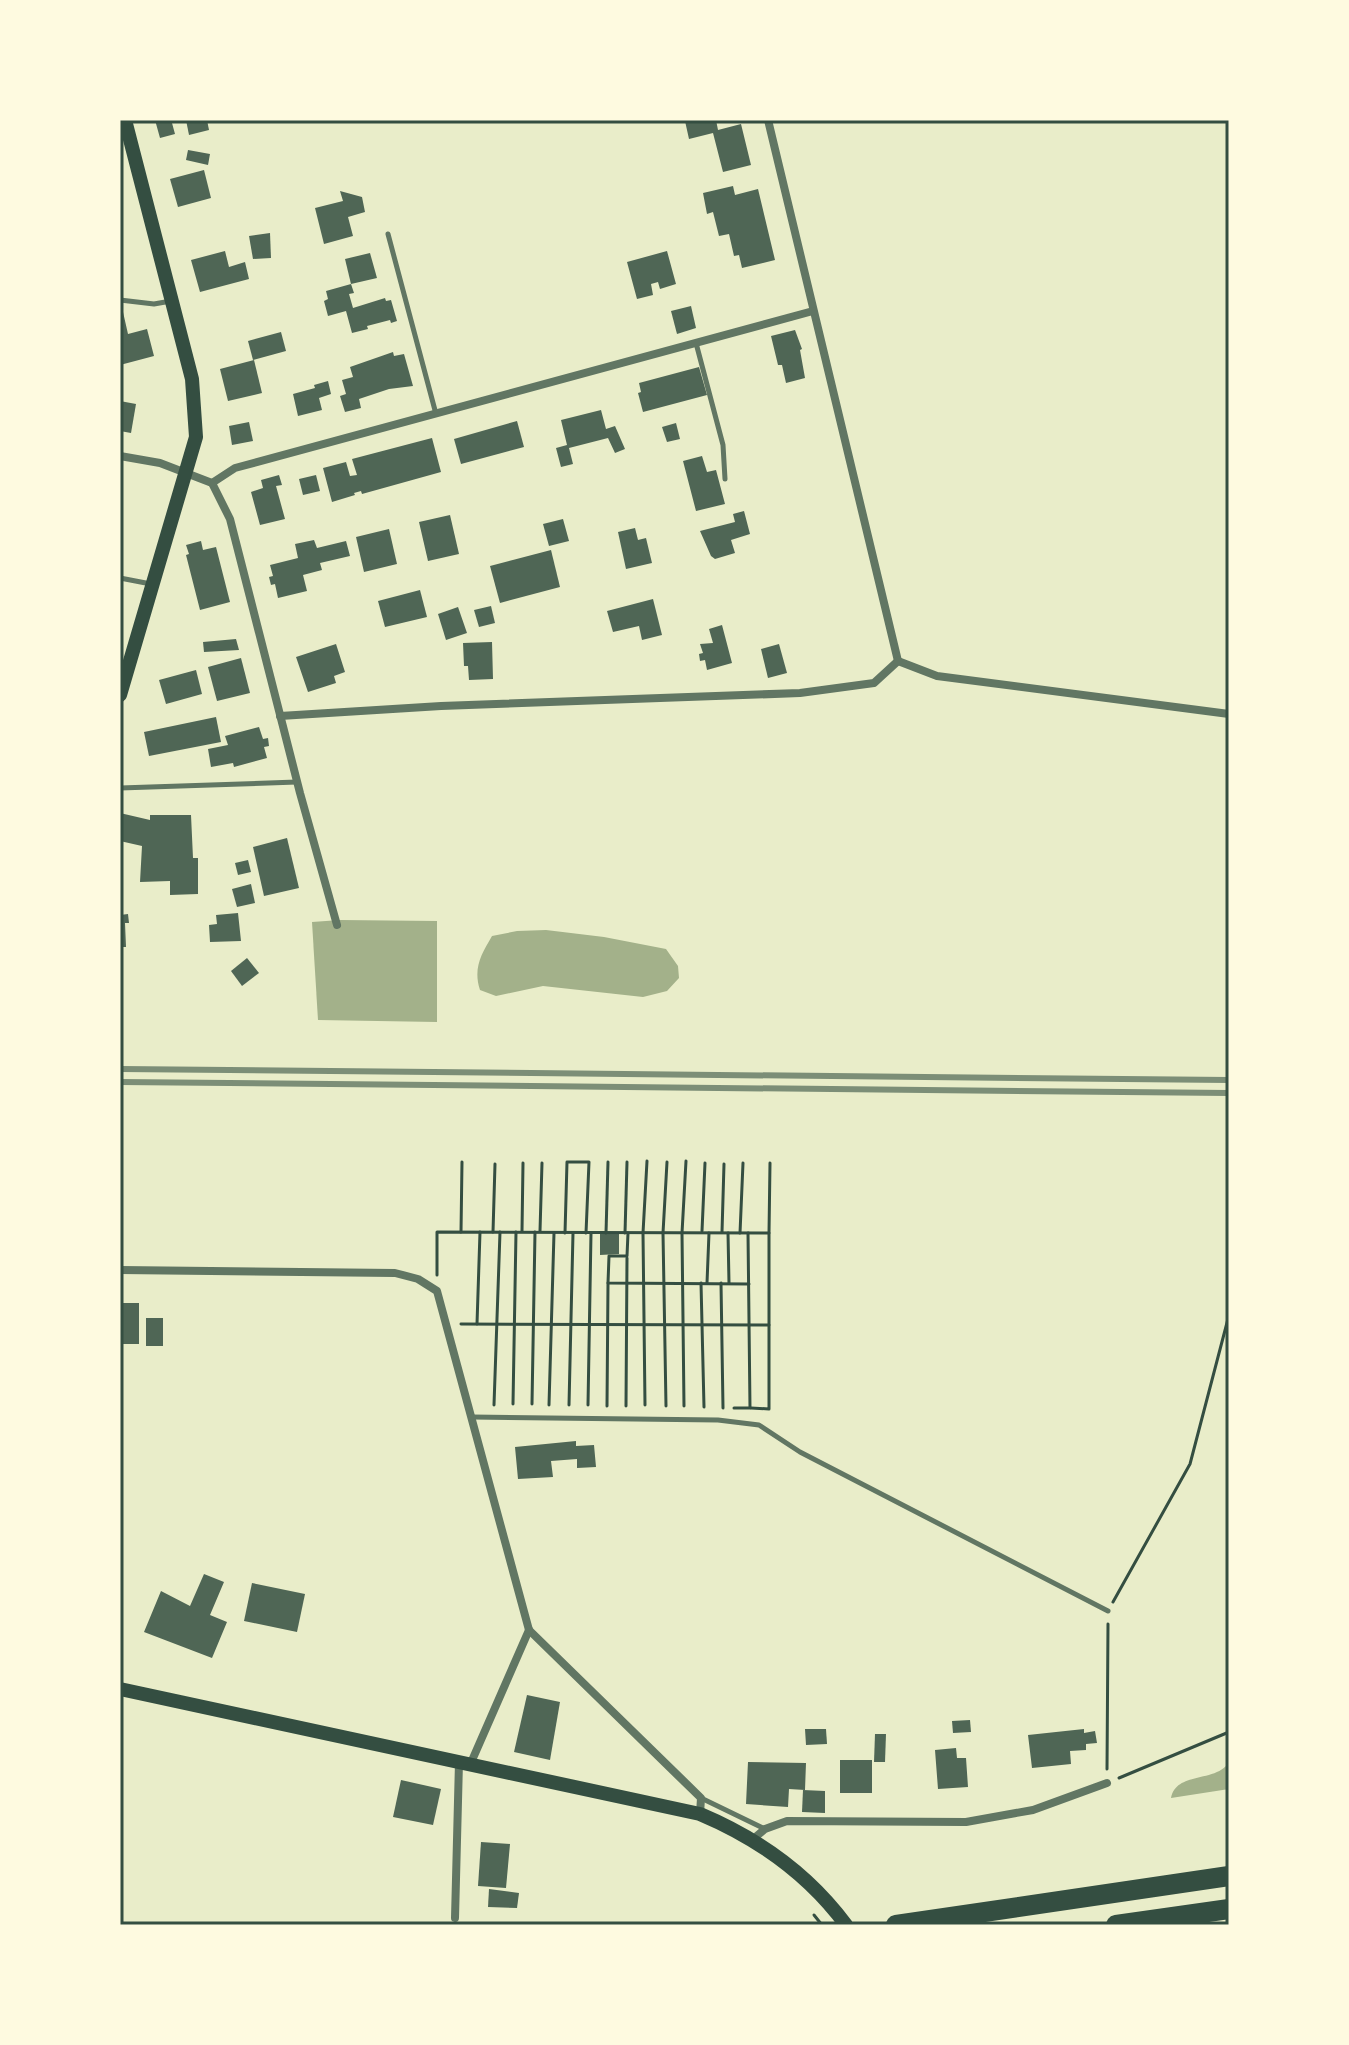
<svg xmlns="http://www.w3.org/2000/svg" width="1349" height="2045" font-family="'IBM Plex Sans',sans-serif">
<rect width="100%" height="100%" fill="#e9edc9"/>
<g fill="#a3b18a">
<path d="M340 920 437 921V1022L318 1020 312 922Z"/>
<path d="M546 930 604 937 666 949 678 966 679 978 667 991 643 997 543 986 496 996 480 990C473 968 481 955 492 936L517 931Z"/>
<path d="M1229 1762V1789L1171 1798C1176 1771 1217 1783 1229 1762Z"/>
</g>
<g fill="#4f6655">
<path d="M155 120H182V121L172 123 175 134 160 138Z"/>
<path d="M186 120H207L209 130 189 135Z"/>
<path d="M716 120 718 130 741 124 751 165 723 172 713 133 689 139 685 121Z"/>
<path d="M188 150 210 154 208 165 186 160Z"/>
<path d="M204 170 211 198 178 207 170 179Z"/>
<path d="M733 186 735 195 758 189 775 260 742 268 739 255 734 256 729 234 719 236 713 212 707 214 703 193Z"/>
<path d="M340 191 362 197 365 212 348 217 353 236 324 244 315 208 343 201Z"/>
<path d="M270 233 271 258 253 259 249 236Z"/>
<path d="M225 251 229 267 245 262 249 279 200 292 191 260Z"/>
<path d="M667 251 676 284 660 289 658 282 651 284 653 295 637 299 627 262Z"/>
<path d="M370 253 377 278 351 284 345 259Z"/>
<path d="M351 284 354 293 349 294 353 308 385 298 386 301 391 300 397 321 391 323 390 320 367 326 368 329 352 333 346 311 328 316 324 301 328 299 326 291Z"/>
<path d="M691 306 696 328 677 334 671 311Z"/>
<path d="M123 312 128 334 147 329 154 356 120 365V313Z"/>
<path d="M795 330 802 349 800 350 805 378 786 383 782 365H778L771 336Z"/>
<path d="M281 332 286 351 253 360 248 341Z"/>
<path d="M393 352 394 356 404 354 413 386 389 389 359 399 361 408 345 412 340 396 346 394 342 380 353 377 350 367Z"/>
<path d="M254 360 262 393 228 401 220 369Z"/>
<path d="M699 367 707 395 643 412 638 393 641 392 639 383Z"/>
<path d="M328 381 331 394 319 398 322 410 298 416 293 394 315 388 314 385Z"/>
<path d="M120 401 136 404 131 433 120 431Z"/>
<path d="M601 410 606 429 615 426 625 449 615 453 608 438 569 448 573 464 561 467 556 448 567 445 561 420Z"/>
<path d="M517 421 524 447 461 464 454 439Z"/>
<path d="M249 422 253 441 232 445 229 426Z"/>
<path d="M676 423 680 439 667 442 662 427Z"/>
<path d="M432 438 441 472 362 494 361 491 354 493 355 495 332 502 323 468 346 462 350 476 357 475 352 459Z"/>
<path d="M702 456 707 472 716 470 725 504 696 511 683 461Z"/>
<path d="M279 475 282 485 276 486 285 519 260 525 251 492 263 488 261 480Z"/>
<path d="M316 475 320 491 303 495 299 479Z"/>
<path d="M744 511 750 534 731 540 735 553 715 559 711 556 700 531 735 522 733 514Z"/>
<path d="M450 515 459 554 428 561 419 522Z"/>
<path d="M563 519 569 541 549 546 543 524Z"/>
<path d="M635 528 638 540 646 538 652 563 626 569 618 532Z"/>
<path d="M389 529 397 564 364 572 356 537Z"/>
<path d="M314 540 317 548 346 541 350 556 320 563 322 570 303 575 307 591 278 598 275 584 271 585 269 577 273 576 270 565 298 558 295 544Z"/>
<path d="M201 541 203 550 216 547 230 602 200 610 186 555 189 554 186 545Z"/>
<path d="M551 550 560 587 500 603 490 566Z"/>
<path d="M420 590 427 617 385 627 378 601Z"/>
<path d="M653 599 662 635 642 640 639 626 613 632 607 611Z"/>
<path d="M491 606 495 623 479 627 474 610Z"/>
<path d="M458 607 467 633 446 640 438 614Z"/>
<path d="M722 625 732 663 707 670 705 660 700 661 699 654 703 653 700 644 713 643 709 629Z"/>
<path d="M236 639 239 650 204 652 203 642Z"/>
<path d="M492 642 493 679 469 680 468 666H464L463 643Z"/>
<path d="M336 644 345 672 334 676 336 683 308 692 296 657Z"/>
<path d="M779 644 787 673 768 678 761 649Z"/>
<path d="M241 658 250 693 217 701 208 667Z"/>
<path d="M196 670 202 694 166 704 159 680Z"/>
<path d="M216 717 221 742 149 756 144 732Z"/>
<path d="M259 727 263 739 268 738 269 746 264 747 267 758 234 767 233 763 211 767 208 749 228 745 225 736Z"/>
<path d="M120 813 150 820V815H191L193 858H198V894L170 895V881L140 882 142 846 120 841Z"/>
<path d="M287 838 299 888 264 896 253 847Z"/>
<path d="M248 860 251 872 238 875 235 863Z"/>
<path d="M251 884 255 903 237 907 232 889Z"/>
<path d="M238 913 241 941 210 942 209 925 217 924 216 915Z"/>
<path d="M128 914 129 923H125L126 947H120V915Z"/>
<path d="M247 958 259 973 242 986 231 971Z"/>
<path d="M600 1234H619V1254L600 1255Z"/>
<rect x="120" y="1303" width="19" height="41"/>
<rect x="146" y="1318" width="17" height="28"/>
<path d="M576 1441V1446L594 1445 596 1467 577 1468V1459L551 1461 553 1477 518 1479 515 1447Z"/>
<path d="M204 1574 224 1582 210 1615 227 1622 212 1658 144 1632 161 1591 190 1606Z"/>
<path d="M252 1583 305 1594 297 1632 244 1621Z"/>
<path d="M527 1695 560 1702 550 1760 514 1752Z"/>
<path d="M970 1720 971 1732 953 1733 952 1721Z"/>
<path d="M805 1729H826L827 1744 806 1745Z"/>
<path d="M1084 1729V1733L1095 1731 1097 1743 1086 1744V1750L1070 1751 1071 1764 1032 1768 1028 1735Z"/>
<path d="M875 1734H886L885 1762H874Z"/>
<path d="M956 1748 957 1758H966L968 1787 938 1789 935 1750Z"/>
<rect x="840" y="1760" width="32" height="33"/>
<path d="M748 1762 806 1763 805 1790 789 1789 788 1807 746 1804Z"/>
<path d="M401 1780 441 1789 433 1825 393 1817Z"/>
<path d="M803 1790 825 1791V1813L802 1812Z"/>
<path d="M481 1842 510 1844 506 1888 478 1886Z"/>
<path d="M489 1889 519 1893 517 1908 488 1907Z"/>
</g>
<g fill="none" stroke-linecap="round" stroke-linejoin="round">
<g stroke="#344e41" stroke-width="3">
<path d="M522 1231 523 1163"/>
<path d="M540 1231 542 1163"/>
<path d="M702 1231 705 1163"/>
<path d="M461 1232 462 1162"/>
<path d="M493 1232 495 1164"/>
<path d="M722 1232 724 1164"/>
<path d="M565 1233 567 1162H589L586 1233"/>
<path d="M606 1233 608 1162"/>
<path d="M625 1233 627 1162"/>
<path d="M628 1233 627 1256H609L608 1283 749 1284"/>
<path d="M728 1233 729 1283"/>
<path d="M740 1233 743 1163"/>
<path d="M769 1233 770 1163"/>
<path d="M437 1275V1232L769 1233V1409L751 1408"/>
<path d="M701 1283 704 1407"/>
<path d="M707 1283 709 1233"/>
<path d="M721 1283 723 1408"/>
<path d="M461 1324 769 1325"/>
<path d="M477 1324 480 1232"/>
<path d="M513 1404 516 1232"/>
<path d="M532 1404 535 1232"/>
<path d="M494 1405 500 1232"/>
<path d="M549 1405 554 1233"/>
<path d="M569 1405 573 1233"/>
<path d="M588 1405 591 1233"/>
<path d="M645 1405 643 1233 647 1161"/>
<path d="M607 1406 608 1283"/>
<path d="M626 1406 627 1258"/>
<path d="M666 1406 663 1233 667 1162"/>
<path d="M684 1406 682 1233 686 1161"/>
<path d="M734 1408H750L748 1233"/>
<path d="M1113 1602 1190 1464 1229 1315"/>
<path d="M1107 1769 1108 1624"/>
<path d="M1119 1778 1229 1732"/>
<path d="M814 1915 822 1925"/>
</g>
<g stroke="#617663" stroke-width="5">
<path d="M388 234 436 414"/>
<path d="M120 300 154 304 171 301"/>
<path d="M696 343 723 445 725 479"/>
<path d="M120 578 151 584"/>
<path d="M120 788 297 782"/>
<path d="M472 1417 718 1420 759 1425 800 1452 1108 1611"/>
<path d="M701 1798 765 1829"/>
</g>
<g stroke="#617663" stroke-width="8">
<path d="M768 120 898 661"/>
<path d="M120 456 160 463 212 483 230 519 300 793 337 925"/>
<path d="M212 483 235 468 813 311"/>
<path d="M898 661 937 676 1229 714"/>
<path d="M280 716 441 706 800 693 874 683 898 661"/>
<path d="M120 1270 395 1273 418 1279 437 1291 529 1630 701 1798 700 1814"/>
<path d="M470 1765 529 1630"/>
<path d="M752 1840 765 1829 787 1821 966 1822 1033 1810 1107 1783"/>
<path d="M455 1918 459 1762"/>
</g>
<g stroke="#344e41" stroke-width="14">
<path d="M120 695 196 437 192 379 125 120"/>
<path d="M120 1689 700 1814C757 1838 809 1875 846 1925"/>
</g>
<g stroke="#344e41" stroke-width="20">
<path d="M896 1925 1229 1876"/>
<path d="M1116 1925 1229 1909"/>
</g>
<g stroke="#7c8e77" stroke-width="6">
<path d="M120 1069 1229 1080"/>
<path d="M120 1082 1229 1093"/>
</g>
</g>
<rect width="1349" height="2045" fill="none" stroke="#fefae0" stroke-width="244"/>
<rect x="122" y="122" width="1105" height="1801" fill="none" stroke="#344e41" stroke-width="3"/>
</svg>
